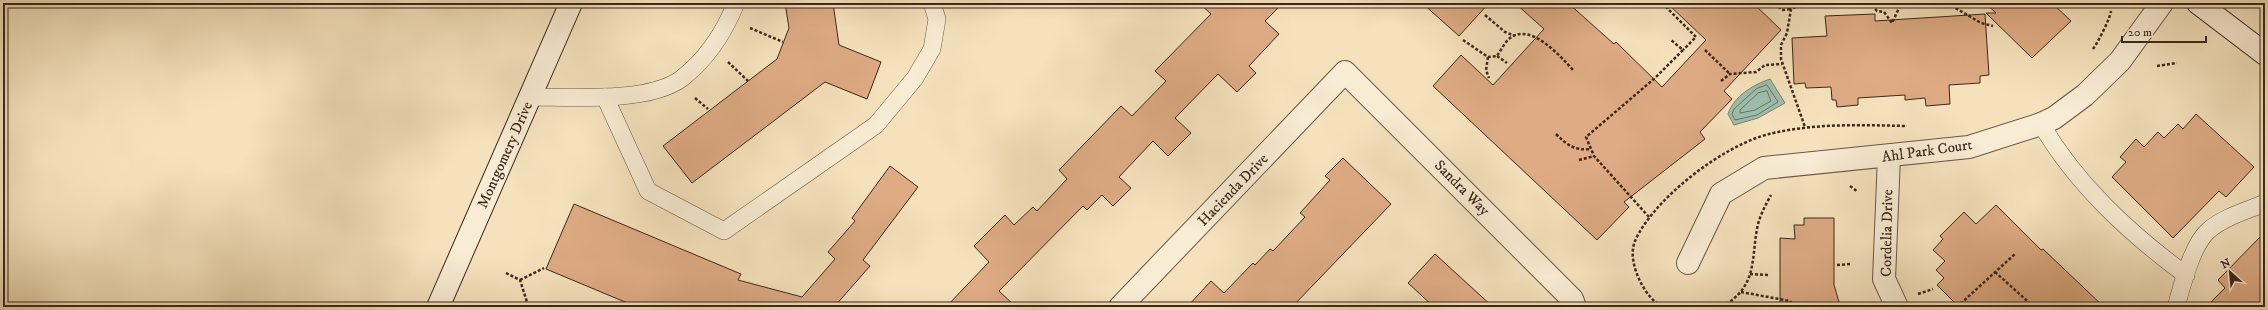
<svg xmlns="http://www.w3.org/2000/svg" width="2268" height="310" font-family="'IM FELL DW Pica',serif">
<rect width="100%" height="100%" fill="#f5e2bd"/>
<filter id="stains"><feTurbulence type="fractalNoise" baseFrequency=".005" numOctaves="4"/><feColorMatrix values="0 0 0 0 .2 0 0 0 0 .09 0 0 0 0 .02 0 0 0 .5 -.17"/></filter>
<radialGradient id="worn" r=".72"><stop offset=".6" stop-color="#630" stop-opacity="0"/><stop offset="1" stop-color="#630" stop-opacity=".3"/></radialGradient>
<path fill="#9dbead" stroke="#768273" d="M1770 79 1785 103 1758 118 1734 125 1728 114C1734 96 1753 85 1770 79Z"/>
<g fill="none" stroke-linecap="round" stroke-linejoin="round">
<g stroke="#6c7264" stroke-width="1">
<path d="M1767 85 1778 102 1757 115 1735 120 1732 114 1734 109 1756 89Z"/>
<path d="M1767 91 1771 101 1755 110 1740 113V110L1758 93Z"/>
</g>
</g>
<g fill="#deab84" stroke="#3b271c">
<path d="M785 3H833L839 45 881 62 867 99 825 82 692 183 663 146 777 59 789 28Z"/>
<path d="M1199 3H1283L1265 21 1279 34 1249 66 1256 73 1237 92 1218 74 1175 118 1191 133 1168 156 1153 141 1119 177 1131 188 1113 206 1102 195 1087 210 1083 206 999 291 1016 307H946L989 262 974 246 1005 215 1014 225 1033 207 1037 211 1067 179 1059 170 1121 106 1132 116 1166 81 1155 71 1211 14Z"/>
<path d="M1422 3H1489L1459 36Z"/>
<path d="M1515 3H1568L1614 44 1616 42 1662 87 1706 40 1667 3H1753L1781 30 1724 91 1732 99 1700 132 1705 139 1624 202 1629 207 1597 240 1433 86 1461 55 1493 85 1544 29Z"/>
<path d="M1985 3H2052L2071 21 2032 58 1986 13H1996Z"/>
<path d="M1875 14V21L1985 14 1989 75 1980 76V83L1949 85 1950 104 1926 106 1925 98 1905 100V95L1858 98V105L1837 107 1836 100H1832L1831 87 1806 88 1805 83 1794 84 1792 38 1827 36 1825 16Z"/>
<path d="M2196 114 2254 167 2226 197 2219 191 2173 238 2112 177 2126 162 2120 157 2136 139 2144 147 2158 132 2164 138 2178 124 2183 129Z"/>
<path d="M1343 158 1391 204 1292 307H1187L1211 281 1224 293 1253 263 1255 265 1270 249 1273 251 1305 217 1300 213 1330 180 1325 176Z"/>
<path d="M890 166 918 187 863 260 870 266 834 307H637L546 269 574 204 741 274 738 280 802 297 835 259 828 252 855 221 852 218Z"/>
<path d="M1996 205 2041 250 2043 249 2104 307H1959L1937 285 1944 278 1936 270 1945 261 1933 250 1943 239 1940 236 1964 212 1976 224Z"/>
<path d="M1804 218H1834V285L1839 302 1822 307H1780V238L1795 239 1794 225H1804Z"/>
<path d="M2265 232V307H2206L2225 288 2218 280Z"/>
<path d="M1435 254 1493 307H1434L1408 283Z"/>
</g>
<g fill="none" stroke-linecap="round" stroke-linejoin="round">
<defs>
<g id="lane">
<path d="M530 97C570 97 648 103 681 79 707 59 724 33 736 3"/>
<path d="M605 97 648 191 724 231 876 125 915 78 932 49 937 19 932 3"/>
<path d="M2041 124C2077 185 2129 233 2186 275"/>
<path d="M2176 307C2182 286 2192 244 2209 230 2224 217 2246 211 2265 203"/>
</g>
<g id="street">
<path d="M1889 156 1884 279 1897 307"/>
<path d="M1688 263 1721 194 1764 168 1969 147 2041 124 2054 118 2085 95 2120 61 2162 3"/>
<path d="M1120 307 1345 72 1572 299 1575 307"/>
</g>
<g id="secondary">
<path d="M2198 3 2265 54"/>
<path d="M438 307 571 3"/>
</g>
</defs>
<use href="#lane" stroke="#6a5644" stroke-width="18"/>
<use href="#street" stroke="#6a5644" stroke-width="24"/>
<use href="#secondary" stroke="#3b271c" stroke-width="24"/>
<g stroke="#3b271c" stroke-width="2.5" stroke-dasharray="3 2" stroke-linecap="butt">
<path d="M1672 3 1667 8 1696 37 1683 50"/>
<path d="M1775 3 1782 10 1791 9"/>
<path d="M1805 3 1791 9 1787 33 1781 45V59L1805 127"/>
<path d="M1841 3 1846 5H1872V3"/>
<path d="M1947 3 1981 23 1993 26"/>
<path d="M2258 3 2265 8"/>
<path d="M1872 5 1877 11 1884 12 1892 23 1900 6 1916 3"/>
<path d="M1485 15 1505 32 1515 36"/>
<path d="M750 28 783 42"/>
<path d="M1463 40 1488 57 1497 56C1501 50 1505 42 1510 38 1531 22 1561 57 1574 71"/>
<path d="M2093 49C2098 42 2110 19 2111 11"/>
<path d="M1705 50 1730 74"/>
<path d="M1497 56 1507 63"/>
<path d="M1488 57 1486 70 1489 78"/>
<path d="M728 62 748 81"/>
<path d="M2157 66 2177 63"/>
<path d="M1721 81 1730 74 1756 72 1765 65 1782 64"/>
<path d="M695 98 708 109"/>
<path d="M1556 134C1567 145 1575 151 1591 149"/>
<path d="M1579 160 1594 156"/>
<path d="M1850 186 1858 192"/>
<path d="M1649 217 1594 156 1586 137 1655 78 1683 50 1671 40"/>
<path d="M1837 265 1851 264"/>
<path d="M1995 272 2034 307"/>
<path d="M506 273 520 280 527 302"/>
<path d="M1750 274 1770 275"/>
<path d="M520 280 544 268"/>
<path d="M1741 292 1790 301 1794 307"/>
<path d="M1918 294 1933 289"/>
<path d="M1662 307C1652 301 1644 290 1639 279 1634 268 1630 253 1635 241 1654 198 1724 145 1769 134 1815 123 1861 125 1907 126"/>
<path d="M1722 307C1757 286 1751 263 1757 229 1759 217 1765 206 1771 195"/>
<path d="M1957 307 2016 253"/>
</g>
<use href="#lane" stroke="#f8ecd4" stroke-width="17"/>
<use href="#street" stroke="#f8ecd4" stroke-width="22"/>
<use href="#secondary" stroke="#f8ecd4" stroke-width="22"/>
</g>
<g text-anchor="middle" dominant-baseline="central" stroke-width="4" stroke-linejoin="round" paint-order="stroke">
<g font-size="15" fill="#3b271c" stroke="#f8ecd4">
<text transform="translate(1927 151) rotate(-8)">Ahl Park Court</text>
<text transform="translate(505 155) rotate(-66)">Montgomery Drive</text>
<text transform="translate(1462 188) rotate(45)">Sandra Way</text>
<text transform="translate(1233 190) rotate(-46)">Hacienda Drive</text>
<text transform="translate(1887 233) rotate(-89)">Cordelia Drive</text>
</g>
</g>
<rect width="2268" height="310" fill="none" stroke="#f5e2bd" stroke-width="16"/>
<rect x="4" y="4" width="2260" height="302" fill="none" stroke="#3b271c" stroke-width="2"/>
<rect x="8" y="8" width="2252" height="294" fill="none" stroke="#3b271c"/>
<g transform="translate(2230 272) rotate(333)" stroke="#f8ecd4" stroke-width="3" paint-order="stroke">
<path d="M0-3L7 15L0 10L-7 15Z" fill="#3b271c"/>
<text y="-6" font-size="11" font-weight="bold" text-anchor="middle" fill="#3b271c">N</text>
</g>
<path d="M2122 36v6h84v-6" fill="none" stroke="#3b271c" stroke-width="2"/>
<text x="2128" y="36" font-size="12" fill="#3b271c" stroke="#f8ecd4" stroke-width="3" paint-order="stroke">20 m</text>
<rect width="100%" height="100%" filter="url(#stains)"/>
<rect width="100%" height="100%" fill="url(#worn)"/>
</svg>
